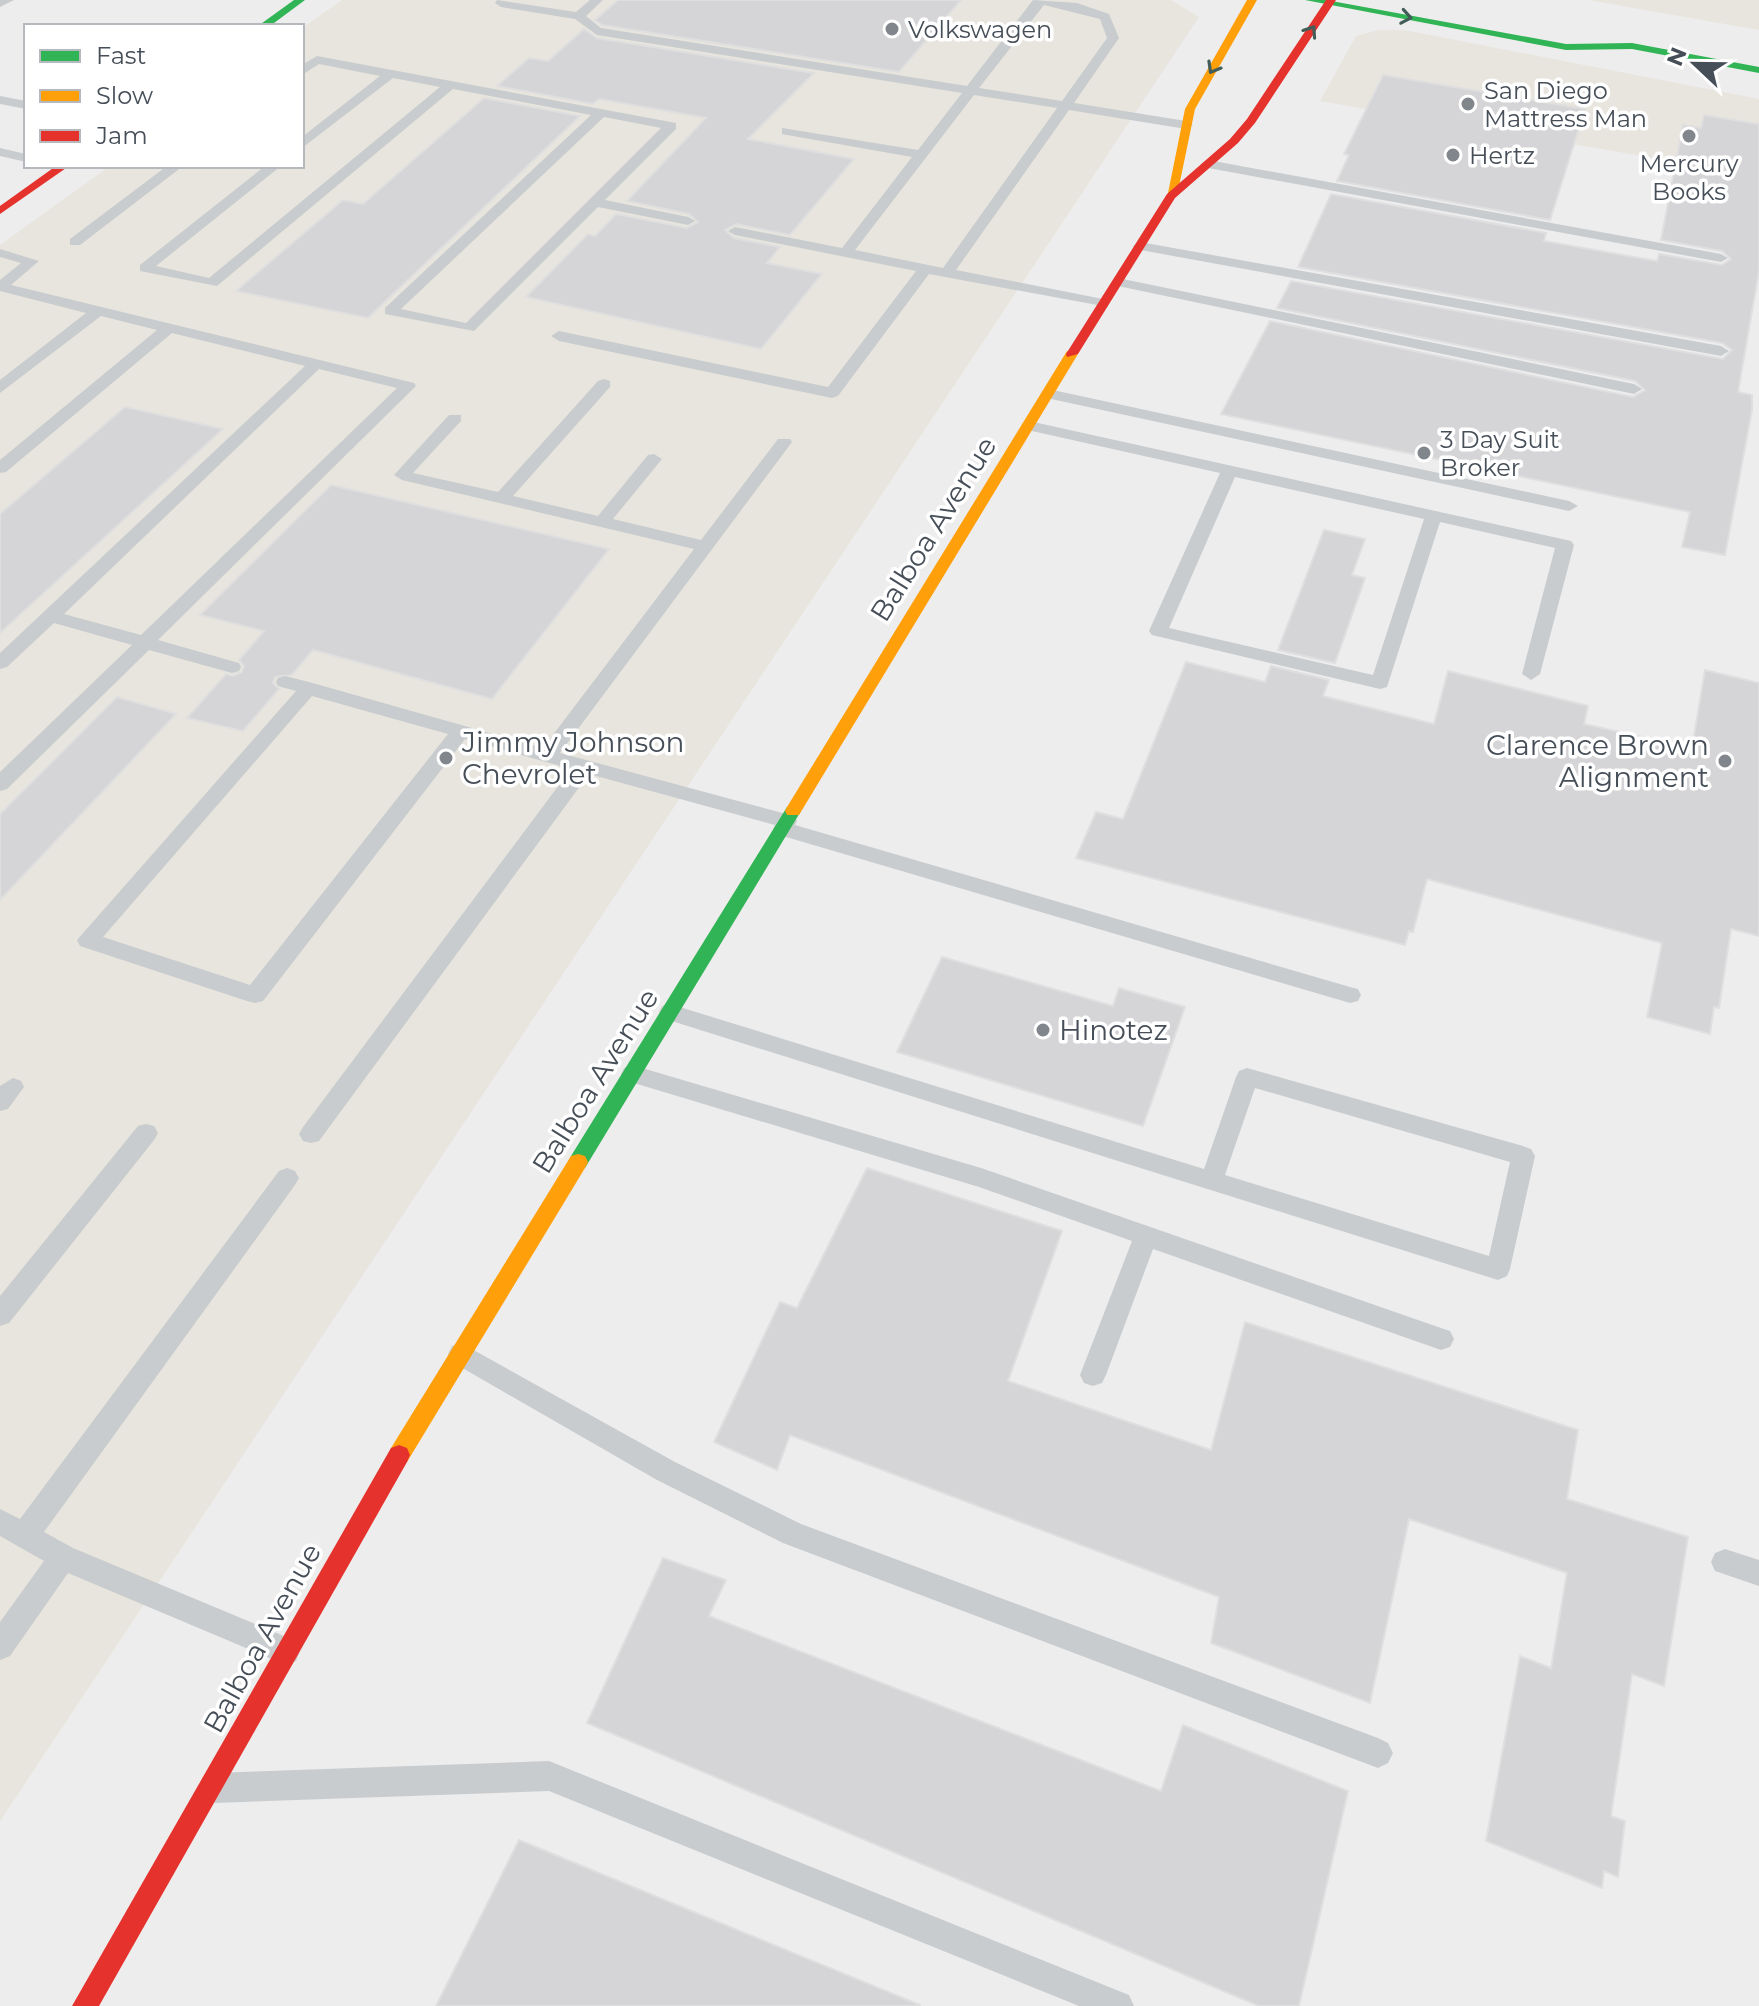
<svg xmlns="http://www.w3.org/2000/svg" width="1759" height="2006" font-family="Montserrat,sans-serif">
<rect width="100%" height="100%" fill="#eeeded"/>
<g fill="#e7e5dd">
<path d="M342 0H1171L1199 17 0 1821V245L110 166H302V28Z"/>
<path d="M1588 0H1759V30Z"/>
<path d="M1379 30H1404L1759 99V176L1320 101 1356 36Z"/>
</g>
<g fill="#d5d5d7" stroke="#dfdfe0" stroke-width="2">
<path d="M618 0H961L899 72 602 25 595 20Z"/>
<path d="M584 29 597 38 814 73 748 139 854 159 790 235 736 224 725 230 734 238 780 247 767 263 822 274 761 349 526 297 588 234 595 236 616 214 687 228 698 222 689 214 627 201 706 118 599 99 593 104 497 86 529 58 548 61Z"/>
<path d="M1383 75 1585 109 1550 220 1337 181 1349 155 1344 154Z"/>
<path d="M484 98 580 116 368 318 236 291 343 200 363 204Z"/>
<path d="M1704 115 1759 124V271L1738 392 1752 395V410L1725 555 1682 547 1690 512 1221 414 1270 321 1633 397 1645 390 1635 381 1277 308 1291 281 1723 359 1732 350 1722 343 1298 267 1331 194 1546 233 1544 241 1657 261 1659 254 1722 265 1731 259 1722 251 1661 240 1683 125 1701 128Z"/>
<path d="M125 407 223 429 0 633V514Z"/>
<path d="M331 485 609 549 492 699 313 650 292 675 275 677 273 683 279 689 243 731 187 718 226 674 233 676 242 672 244 666 239 660 264 631 200 615Z"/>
<path d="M1324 530 1365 539 1352 575 1365 578 1335 663 1278 650Z"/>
<path d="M1186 662 1265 682 1271 666 1329 680 1323 696 1434 724 1448 671 1588 706 1584 724 1692 748 1705 670 1759 683V936L1731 929 1719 1008 1714 1007 1710 1034 1647 1017 1662 943 1427 879 1413 932 1409 931 1405 945 1076 858 1096 812 1123 819Z"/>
<path d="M117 697 176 714 0 900V814Z"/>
<path d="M942 957 1113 1006 1119 988 1185 1007 1143 1126 897 1052Z"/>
<path d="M867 1168 1062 1231 1008 1381 1211 1450 1245 1322 1578 1430 1567 1499 1688 1537 1664 1686 1632 1674 1611 1816 1625 1821 1618 1877 1604 1871 1602 1888 1486 1841 1520 1656 1551 1668 1567 1573 1409 1519 1370 1703 1211 1643 1219 1597 790 1435 777 1470 714 1442 780 1302 797 1308Z"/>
<path d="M663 1558 726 1580 709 1616 1161 1791 1183 1725 1348 1791 1299 2006H1259L587 1723Z"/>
<path d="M519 1840 920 2005V2006H436Z"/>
</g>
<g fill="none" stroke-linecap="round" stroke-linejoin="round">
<g fill="#c9ccce" fill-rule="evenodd">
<path d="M0 0H14L0 7Z"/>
<path d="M497 0 576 12 590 0H603L586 16 601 28 967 86 1033 0 1077 3 1109 14 1119 38 1074 103 1186 121 1193 125 1186 129 1069 110 956 270 1103 299 1108 301V307L929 274 838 396 832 398 559 341 551 336 559 331 828 387 916 271 735 235 728 231 735 227 842 248 912 157 787 135 782 134V128L918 150 962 93 597 35 575 19 501 7 495 3ZM1044 5 1100 19 1107 38 1062 101 979 88ZM974 95 1057 108 943 268 855 250Z"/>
<path d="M317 56 676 123V129L605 200 688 217 695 221 688 225 598 207 474 331 385 314V308L591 115 453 89 217 286 140 271V265L265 166H281L156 266 209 278 440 87 393 78 302 148V137L380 76 319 64 302 75V65ZM604 117 661 128 466 323 401 309Z"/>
<path d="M0 96 26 101V109L0 104Z"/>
<path d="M0 148 26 154V162L0 156Z"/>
<path d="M1208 160 1721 254 1728 258 1721 262 1203 167 1201 164Z"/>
<path d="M167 166H183L80 245H70V239Z"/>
<path d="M1140 242 1721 346 1729 351 1721 356 1135 249 1133 246Z"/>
<path d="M0 249 39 261 11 285 414 383 416 386 158 640 239 663 241 667 239 671 232 673 149 650 7 789 0 791V772L132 645 54 623 7 667 0 669V653L305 366 172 333 6 472 0 473V460L157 330 101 316 0 393V380L86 313 0 291V280L21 263 0 257ZM319 369 397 388 141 635 64 614Z"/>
<path d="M1118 278 1634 384 1642 389 1634 394 1113 285 1111 282Z"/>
<path d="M604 379 610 381V387L513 496 598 516 648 455 654 454 662 459 613 519 701 540 778 439H790L792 442 560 753 794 816 797 821 795 825 1350 987 1358 989 1361 995 1358 1001 1350 1003 776 834 773 829 775 825 589 774 319 1141 311 1143 303 1141 299 1134 303 1127 571 769 465 739 263 1001 255 1003 247 1001 80 946 77 940 296 691 278 686 276 682 278 678 285 676 309 682 543 748 694 549 402 480 394 475 449 415H461V421L413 473 498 492 598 381ZM312 696 448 734 250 985 103 937Z"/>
<path d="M1048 389 1569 501 1578 506 1569 511 1042 397V391Z"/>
<path d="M1029 421 1571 541 1574 545 1540 674 1531 680 1522 674 1555 548 1440 522 1387 687 1380 689 1152 635 1149 631 1220 473 1023 429V423ZM1235 477 1424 519 1373 675 1169 628Z"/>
<path d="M670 1004 1204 1169 1236 1077 1239 1071 1247 1068 1523 1146 1531 1149 1535 1156 1510 1269 1507 1276 1498 1280 662 1018 659 1012 662 1006ZM1255 1088 1510 1162 1489 1256 1225 1175Z"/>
<path d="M632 1065 981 1168 1441 1328 1450 1331 1454 1339 1450 1347 1441 1350 1153 1249 1106 1375 1102 1383 1093 1386 1084 1383 1080 1375 1132 1241 979 1187 624 1080 621 1074 624 1068Z"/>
<path d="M13 1078 21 1081 24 1087 8 1109 0 1111V1086Z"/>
<path d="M146 1124 154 1126 158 1133 154 1140 9 1323 0 1326V1296L138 1126Z"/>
<path d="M287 1168 295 1171 299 1178 295 1185 44 1532 73 1548 296 1641 300 1651 296 1661 286 1665 68 1573 10 1656 0 1660V1622L44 1561 0 1536V1509L20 1519 279 1171Z"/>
<path d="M461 1343 675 1462 801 1524 1378 1738 1388 1743 1393 1753 1388 1763 1378 1768 783 1543 657 1480 452 1362 448 1354 452 1346Z"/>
<path d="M1725 1549 1759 1560V1586L1715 1571 1711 1562 1715 1553Z"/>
<path d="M549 1761 1129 1995 1134 2006H1079L549 1791 214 1803 203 1799 199 1788 203 1777 214 1773Z"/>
</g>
<g fill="#30b455" fill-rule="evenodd">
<path d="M294 0H305L270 26H258Z"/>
<path d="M1305 0H1326L1566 44 1632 43 1759 67V73L1632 49 1566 50Z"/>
<path d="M793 805 801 811 585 1168 578 1170 571 1168 568 1162 571 1156 787 807Z"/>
</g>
<g fill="#ff9f0a" fill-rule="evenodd">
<path d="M1247 0H1257L1195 109 1177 196 1167 198 1185 109Z"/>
<path d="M1067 351 1078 354 799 815H787L785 811 787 807Z"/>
<path d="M578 1154 585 1156 588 1162 585 1168 407 1462 399 1465 391 1462 388 1455 391 1448 571 1156Z"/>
</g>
<g fill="#e5322d" fill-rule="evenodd">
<path d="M1326 0H1336L1255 123 1238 143 1175 198 1078 354 1067 357 1066 354 1167 194 1230 139 1247 119Z"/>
<path d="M56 166H69L0 214V206Z"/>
<path d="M399 1445 407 1448 410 1455 407 1462 99 2006H72L391 1448Z"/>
</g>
</g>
<defs><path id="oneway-chevron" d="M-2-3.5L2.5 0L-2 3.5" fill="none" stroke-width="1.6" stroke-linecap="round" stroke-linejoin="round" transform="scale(2)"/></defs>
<g stroke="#435d58">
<use href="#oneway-chevron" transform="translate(1406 17) rotate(10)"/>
<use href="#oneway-chevron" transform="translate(1311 31) rotate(-56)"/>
<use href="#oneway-chevron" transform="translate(1213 68) rotate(120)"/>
</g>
<g fill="#81868c" stroke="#fff" stroke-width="3">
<circle cx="892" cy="29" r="8"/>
<circle cx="1468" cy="104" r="8"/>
<circle cx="1689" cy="136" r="8"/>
<circle cx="1453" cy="155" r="8"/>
<circle cx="1424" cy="453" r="8"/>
<circle cx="446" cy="758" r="8"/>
<circle cx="1725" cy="761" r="8"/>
<circle cx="1043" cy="1030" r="8"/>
</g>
<g text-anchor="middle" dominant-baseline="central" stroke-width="7" stroke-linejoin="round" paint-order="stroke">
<g font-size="24" fill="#464e58" stroke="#fff" text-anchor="start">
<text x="908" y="29">Volkswagen</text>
<text x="1484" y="90">San Diego<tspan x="1484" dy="28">Mattress Man</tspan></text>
<text x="1469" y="155">Hertz</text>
<text x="1689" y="163" text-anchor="middle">Mercury<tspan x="1689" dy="28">Books</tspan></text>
<text x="1440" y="439">3 Day Suit<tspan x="1440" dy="28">Broker</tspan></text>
</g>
<g font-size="28" fill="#464e58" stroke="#fff">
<text transform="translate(933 529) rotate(-58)">Balboa Avenue</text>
<text transform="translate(595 1081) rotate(-58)">Balboa Avenue</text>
<text transform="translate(262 1638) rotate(-61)">Balboa Avenue</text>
</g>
<g font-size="28" fill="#464e58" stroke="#fff" text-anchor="start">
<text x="462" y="742">Jimmy Johnson<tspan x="462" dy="32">Chevrolet</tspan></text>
<text x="1709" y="745" text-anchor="end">Clarence Brown<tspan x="1709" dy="32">Alignment</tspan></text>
<text x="1059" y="1030">Hinotez</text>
</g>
</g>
<rect x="24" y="24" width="280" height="144" fill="#ffffff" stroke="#b5b8bc" stroke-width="2"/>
<rect x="40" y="50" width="40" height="12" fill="#30b455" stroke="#b5b8bc" stroke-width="2"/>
<text x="96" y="64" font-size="24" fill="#464e58">Fast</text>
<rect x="40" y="90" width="40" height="12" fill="#ff9f0a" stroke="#b5b8bc" stroke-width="2"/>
<text x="96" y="104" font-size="24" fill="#464e58">Slow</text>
<rect x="40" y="130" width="40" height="12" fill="#e5322d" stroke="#b5b8bc" stroke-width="2"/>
<text x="96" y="144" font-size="24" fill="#464e58">Jam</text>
<g transform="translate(1695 64) rotate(292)" stroke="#ffffff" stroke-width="6" paint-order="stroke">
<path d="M0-6L14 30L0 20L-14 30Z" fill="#464e58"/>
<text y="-12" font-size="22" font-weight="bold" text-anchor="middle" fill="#464e58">N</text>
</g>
</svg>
